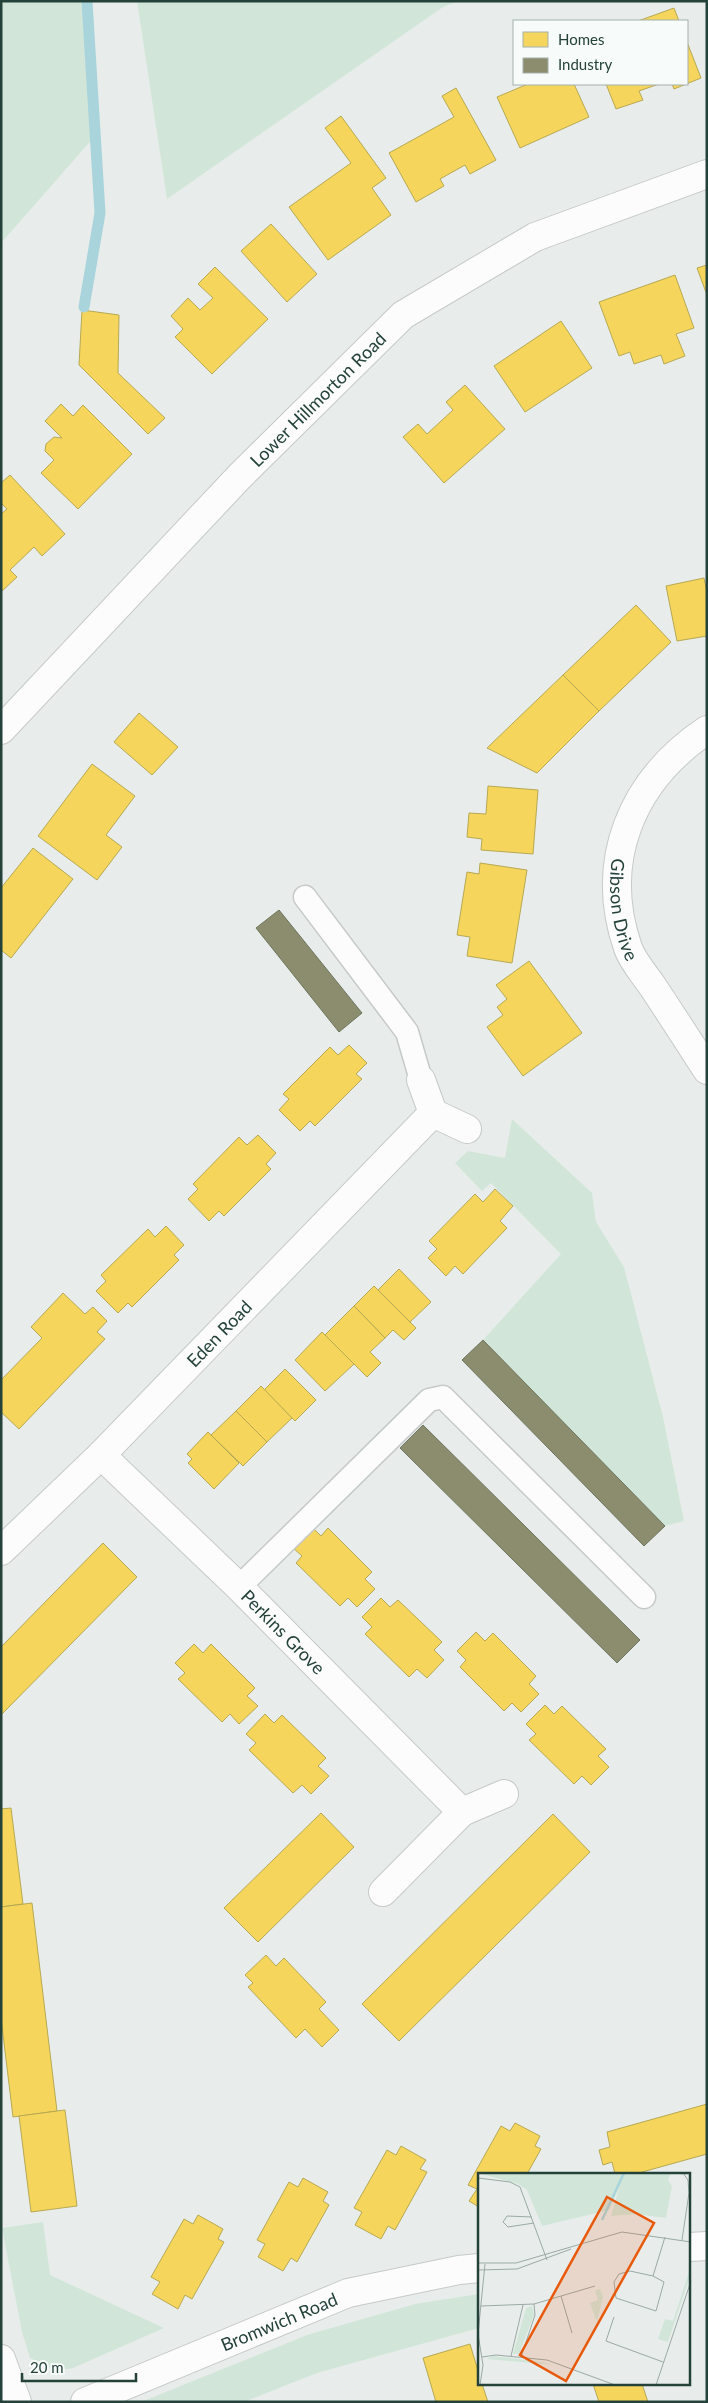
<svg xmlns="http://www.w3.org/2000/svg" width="708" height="2403" font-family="Lato,sans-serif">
<rect width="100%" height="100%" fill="#e8edeb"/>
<g fill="#d1e6d8">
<path d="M1 1H87L95 136 1 243Z"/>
<path d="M137 1H458L443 7 167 199Z"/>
<path d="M512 1119 592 1193 596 1222 624 1267 663 1417 684 1521 665 1526 483 1340 561 1254 491 1183 482 1191 455 1163 468 1151 505 1158Z"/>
<path d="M43 2222 50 2275 164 2328 73 2368 56 2371 30 2358 22 2332 2 2228Z"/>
<path d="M479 2294V2328L317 2373 244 2402H141L307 2335 415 2304Z"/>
</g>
<g fill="#f6d55c" stroke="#b7a952">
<path d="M674 8 679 21H638Z"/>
<path d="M687 42 701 78 674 89 672 84H687Z"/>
<path d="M528 84H574L589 117 520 148 497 97Z"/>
<path d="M606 84H659L639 91 643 100 616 109Z"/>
<path d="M456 88 496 160 470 174 465 165 440 179 444 186 416 202 389 153 454 117 442 96Z"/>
<path d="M341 116 386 178 372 188 391 215 328 260 289 207 351 163 325 128Z"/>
<path d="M271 224 317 274 287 302 241 251Z"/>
<path d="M707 265V295L697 268Z"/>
<path d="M215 267 268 319 212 374 175 337 183 329 171 316 188 298 200 310 213 298 198 284Z"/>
<path d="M675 275 694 328 676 334 685 356 664 364 661 355 634 364 630 352 619 356 599 302Z"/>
<path d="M82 310 119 315 118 373 165 418 148 434 79 365Z"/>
<path d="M561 321 592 368 525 412 494 366Z"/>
<path d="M465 385 505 429 444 483 403 437 418 424 427 434 453 410 446 402Z"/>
<path d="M61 404 73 416 83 405 132 454 78 509 41 473 54 460 45 451 46 444 54 437 62 438 45 421Z"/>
<path d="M10 475 65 534 42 556 34 547 10 570 17 577 1 592V514L7 509 1 503V483Z"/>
<path d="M704 578 707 592V636L677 641 666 586Z"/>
<path d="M636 605 671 642 599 711 563 675Z"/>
<path d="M563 675 599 711 537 773 487 748Z"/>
<path d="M139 713 178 747 152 775 114 742Z"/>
<path d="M92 764 135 796 106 835 122 847 97 880 38 836Z"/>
<path d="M488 786 538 790 533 854 481 850 482 839 467 837 469 813 486 814Z"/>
<path d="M33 848 73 879 11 958 1 950V888Z"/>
<path d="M480 863 527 870 512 963 467 956 470 937 457 935 467 872 479 874Z"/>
<path d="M529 961 582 1033 523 1076 487 1027 503 1015 497 1007 507 999 496 985Z"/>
<path d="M349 1045 367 1063 356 1074 362 1079 315 1126 310 1121 300 1131 279 1110 289 1099 283 1094 330 1047 338 1055Z"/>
<path d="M258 1135 276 1153 266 1164 271 1169 224 1216 219 1211 209 1221 188 1199 198 1189 193 1184 239 1137 247 1145Z"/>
<path d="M495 1189 513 1206 500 1221 507 1228 463 1274 455 1266 446 1276 428 1258 437 1249 429 1241 475 1194 483 1202Z"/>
<path d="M166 1226 184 1245 174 1255 179 1260 132 1307 128 1303 118 1313 96 1291 106 1281 101 1275 148 1229 155 1237Z"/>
<path d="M399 1269 431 1302 410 1322 378 1290Z"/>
<path d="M374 1286 416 1328 404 1340 393 1330 385 1338 354 1306Z"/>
<path d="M63 1293 85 1314 93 1307 107 1321 97 1332 105 1339 19 1429 1 1412V1380L42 1338 31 1327Z"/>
<path d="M354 1306 385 1338 370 1352 381 1363 367 1377 325 1335Z"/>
<path d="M322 1332 354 1364 325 1391 295 1360Z"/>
<path d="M285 1369 316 1400 295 1421 264 1390Z"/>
<path d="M261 1386 292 1418 267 1442 236 1411Z"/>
<path d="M236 1411 267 1442 243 1466 211 1435Z"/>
<path d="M208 1432 239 1463 214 1489 188 1463 192 1459 187 1454Z"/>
<path d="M312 1527 321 1536 328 1528 372 1572 365 1579 375 1589 357 1607 348 1598 340 1606 296 1563 302 1556 292 1547Z"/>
<path d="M103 1543 137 1577 1 1715V1647Z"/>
<path d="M381 1598 390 1607 398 1600 442 1642 434 1650 444 1660 427 1678 417 1669 409 1677 365 1634 372 1627 362 1617Z"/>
<path d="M476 1632 485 1641 493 1633 536 1676 529 1684 539 1694 521 1712 512 1703 504 1711 460 1667 466 1660 457 1651Z"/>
<path d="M194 1644 203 1653 211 1644 255 1688 247 1696 258 1706 239 1724 230 1714 222 1722 178 1679 185 1673 175 1663Z"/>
<path d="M545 1705 554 1714 562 1706 606 1749 598 1756 609 1767 591 1785 582 1776 574 1784 529 1740 536 1734 526 1724Z"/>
<path d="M265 1714 274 1723 282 1715 326 1758 318 1766 329 1776 311 1794 302 1785 293 1793 249 1750 256 1743 246 1734Z"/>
<path d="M11 1808 23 1904 1 1907V1809Z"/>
<path d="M321 1813 354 1847 258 1942 224 1908Z"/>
<path d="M553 1814 590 1852 399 2041 362 2004Z"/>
<path d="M32 1903 57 2111 13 2117 1 2018V1907Z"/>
<path d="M266 1955 276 1966 284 1958 326 2002 319 2009 339 2030 322 2047 305 2029 296 2038 248 1987 253 1983 245 1975Z"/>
<path d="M707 2104V2154L635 2174H615L612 2162 603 2165 599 2150 610 2147 607 2132Z"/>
<path d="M65 2110 77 2206 31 2212 19 2116Z"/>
<path d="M515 2123 540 2136 535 2146 541 2149 527 2174H479V2207L469 2201 477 2189 468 2185 501 2126 510 2131Z"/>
<path d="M401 2146 426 2160 420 2169 427 2172 395 2230 388 2226 381 2239 355 2225 362 2212 354 2208 387 2150 396 2155Z"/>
<path d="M303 2178 328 2192 323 2201 329 2205 297 2262 291 2258 283 2271 258 2257 265 2244 257 2240 289 2182 298 2187Z"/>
<path d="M198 2215 223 2229 218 2239 224 2242 192 2299 185 2295 178 2309 152 2294 160 2282 151 2277 184 2219 193 2224Z"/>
<path d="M470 2344 479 2374V2384H482L488 2402H436L423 2358Z"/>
<path d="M593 2384H642L648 2402H599Z"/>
</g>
<g fill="#8c8c6e" stroke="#6d765e">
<path d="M279 910 362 1013 339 1032 256 928Z"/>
<path d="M483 1340 665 1526 644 1546 462 1360Z"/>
<path d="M423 1425 640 1640 617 1663 400 1448Z"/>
</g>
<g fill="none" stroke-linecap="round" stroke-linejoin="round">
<path stroke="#a9d4db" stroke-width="11" d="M84 307 100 213 87 1"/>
<defs>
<g id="lane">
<path d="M305 897 407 1032 421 1080"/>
<path d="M239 1587 429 1400 443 1397 644 1597"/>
</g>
<g id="street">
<path id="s1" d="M1 730 239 477 403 315 535 237 707 174"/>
<path id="s2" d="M707 730C631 781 598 861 628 948 633 962 645 975 653 987 671 1014 689 1042 707 1070"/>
<path d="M421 1080 433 1113 467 1129"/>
<path id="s3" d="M101 1455 239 1587 462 1812"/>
<path id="s4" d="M1 1551 101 1455 433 1113"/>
<path d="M383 1892 462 1812 504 1794"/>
<path d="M689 2247 707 2246"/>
<path d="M1 2359 17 2402"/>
<path id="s5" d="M85 2402 348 2293 459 2270 479 2268"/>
</g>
</defs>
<use href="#lane" stroke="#c5cac8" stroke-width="25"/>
<use href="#street" stroke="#c5cac8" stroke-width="30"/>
<use href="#lane" stroke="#fcfcfc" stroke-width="22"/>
<use href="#street" stroke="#fcfcfc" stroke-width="28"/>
</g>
<g text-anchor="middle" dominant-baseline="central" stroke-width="5" stroke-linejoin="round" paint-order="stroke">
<g font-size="18" fill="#24423a" stroke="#f7fbf9">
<text stroke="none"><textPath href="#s1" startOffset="458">Lower Hillmorton Road</textPath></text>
<text stroke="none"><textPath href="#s2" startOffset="212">Gibson Drive</textPath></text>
<text stroke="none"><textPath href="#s4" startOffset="308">Eden Road</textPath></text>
<text stroke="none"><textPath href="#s3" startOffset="254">Perkins Grove</textPath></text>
<text stroke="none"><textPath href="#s5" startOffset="210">Bromwich Road</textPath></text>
</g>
</g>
<g transform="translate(478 2173)">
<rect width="212" height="212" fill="#e8edeb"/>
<path d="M0 0H193L190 7 194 13 188 45 158 41 133 43 141 15 131 37 64 53 49 17 40 11ZM212 96V103L190 169 180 166 187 146 195 148ZM122 116 125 124 119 149 112 130 120 127 117 117ZM54 133 56 142 41 181H35L48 135ZM16 183 64 189 77 192 8 186Z" fill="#d1e6d8"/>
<path fill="none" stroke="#a9d4db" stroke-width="2.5" d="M124 47 146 0"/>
<path fill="none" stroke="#9aa9a4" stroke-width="1" d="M0 5 32 9 42 14 69 87M54 44 29 43 25 49 30 54 56 50M204 67 211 20 210 7 205 0M0 90H38L144 59 213 69M0 97 39 96 93 76M175 103 152 98 141 101 136 109 138 125 178 138 186 109 175 103 187 64M83 123 94 160M3 133 56 131 117 113M136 144 128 168 185 189M33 183 45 132M4 184 18 182 69 187 137 212M43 184 57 142 56 131M2 212 5 192 0 161 7 91M178 212 213 108"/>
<path fill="#e8590c" fill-opacity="0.15" stroke="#e8590c" stroke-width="2.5" d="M129 24 176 50 88 208 42 182Z"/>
<rect width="212" height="212" fill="none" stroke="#24423a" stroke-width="2.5"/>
</g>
<rect width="708" height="2403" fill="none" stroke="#24423a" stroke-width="5"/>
<rect x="513" y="20" width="175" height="65" fill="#f7fbf9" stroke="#a3b1ad"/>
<rect x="523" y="32" width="25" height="15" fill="#f6d55c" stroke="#a3b1ad"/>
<text x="558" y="45" font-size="15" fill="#24423a">Homes</text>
<rect x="523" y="58" width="25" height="15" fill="#8c8c6e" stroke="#a3b1ad"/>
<text x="558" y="70" font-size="15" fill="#24423a">Industry</text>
<path d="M22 2373v8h114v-8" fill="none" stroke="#24423a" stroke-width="2.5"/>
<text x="30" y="2373" font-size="15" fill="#24423a" stroke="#f7fbf9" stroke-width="4" paint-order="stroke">20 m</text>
</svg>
